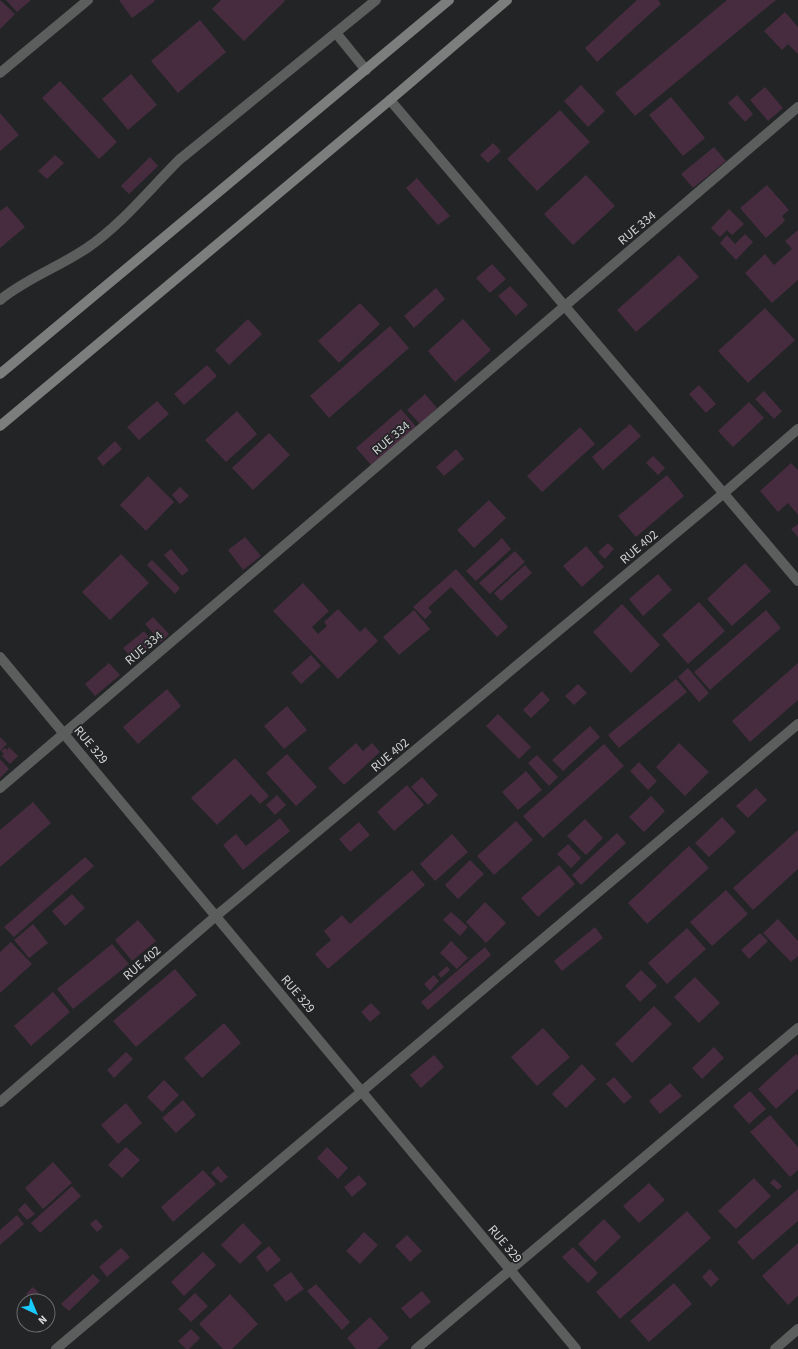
<svg xmlns="http://www.w3.org/2000/svg" width="798" height="1349" font-family="'Source Sans 3',sans-serif">
<rect width="100%" height="100%" fill="#222425"/>
<g fill="#472c40">
<path d="M0 0 15 14 0 29Z"/>
<path d="M6 0H31L17 12Z"/>
<path d="M119 0H154L155 1 132 18Z"/>
<path d="M221 0H284L285 1 244 41 212 9Z"/>
<path d="M637 0H658L661 4 597 62 585 48Z"/>
<path d="M727 0H776L635 116 615 93Z"/>
<path d="M785 12 798 27V54L788 44 782 50 764 31Z"/>
<path d="M200 20 226 52 178 93 151 61Z"/>
<path d="M131 74 157 105 128 130 102 99Z"/>
<path d="M60 81 117 142 99 159 42 98Z"/>
<path d="M581 85 605 111 588 127 564 101Z"/>
<path d="M765 87 783 108 768 121 750 100Z"/>
<path d="M737 95 753 114 745 122 728 103Z"/>
<path d="M671 97 705 138 683 156 649 115Z"/>
<path d="M560 110 590 142 537 191 507 159Z"/>
<path d="M0 113 19 135 0 151Z"/>
<path d="M493 143 501 151 488 163 480 155Z"/>
<path d="M714 147 726 161 693 188 681 174Z"/>
<path d="M55 155 64 163 47 179 38 171Z"/>
<path d="M150 157 158 166 129 194 121 186Z"/>
<path d="M586 175 615 206 573 245 544 214Z"/>
<path d="M417 178 450 216 438 225 406 188Z"/>
<path d="M767 185 789 210 782 216 785 221 766 238 740 208Z"/>
<path d="M7 206 25 227 0 248V211Z"/>
<path d="M729 209 744 224 732 235 727 230 720 237 711 228Z"/>
<path d="M798 230V280L772 303 745 273 765 254 774 265 792 249 785 241Z"/>
<path d="M745 234 753 242 736 260 720 243 727 235 735 244Z"/>
<path d="M679 255 699 277 636 332 617 310Z"/>
<path d="M492 264 506 279 490 293 476 278Z"/>
<path d="M510 286 528 305 516 316 498 296Z"/>
<path d="M436 288 445 299 414 328 404 316Z"/>
<path d="M360 303 380 324 339 363 318 341Z"/>
<path d="M765 308 795 340 748 383 718 351Z"/>
<path d="M248 319 262 334 229 365 215 350Z"/>
<path d="M463 319 491 350 455 382 428 351Z"/>
<path d="M390 326 409 348 329 418 310 396Z"/>
<path d="M207 365 217 376 184 405 174 394Z"/>
<path d="M699 385 716 404 706 413 689 394Z"/>
<path d="M764 391 782 411 774 419 755 399Z"/>
<path d="M425 394 437 408 420 424 407 410Z"/>
<path d="M157 401 169 414 139 440 127 427Z"/>
<path d="M749 402 764 418 733 447 718 431Z"/>
<path d="M401 409 417 428 372 466 356 448Z"/>
<path d="M237 411 257 434 226 462 205 440Z"/>
<path d="M630 424 641 436 603 470 592 457Z"/>
<path d="M580 427 595 444 542 492 527 476Z"/>
<path d="M269 433 290 455 253 490 232 468Z"/>
<path d="M115 441 122 449 103 466 97 458Z"/>
<path d="M456 449 464 459 444 476 436 467Z"/>
<path d="M653 456 665 468 658 475 646 463Z"/>
<path d="M791 463 798 470V515L788 503 778 512 760 491Z"/>
<path d="M667 475 684 496 636 537 618 516Z"/>
<path d="M148 476 174 502 146 531 120 505Z"/>
<path d="M180 487 189 496 180 504 172 495Z"/>
<path d="M489 500 506 518 474 548 457 530Z"/>
<path d="M798 524V537L791 529Z"/>
<path d="M245 537 261 556 243 570 228 550Z"/>
<path d="M502 538 511 549 476 581 466 571Z"/>
<path d="M608 543 614 549 605 559 598 552Z"/>
<path d="M586 546 604 567 582 587 563 566Z"/>
<path d="M171 549 189 570 182 576 164 555Z"/>
<path d="M515 551 525 562 490 594 479 583Z"/>
<path d="M121 554 149 583 110 620 82 592Z"/>
<path d="M152 560 180 588 175 594 147 565Z"/>
<path d="M745 563 771 591 732 626 707 599Z"/>
<path d="M525 565 532 573 501 601 494 593Z"/>
<path d="M456 569 508 627 497 637 451 587 428 608 432 612 425 619 413 607Z"/>
<path d="M658 574 672 590 643 616 629 599Z"/>
<path d="M303 583 329 611 312 627 318 634 327 626 324 622 338 609 360 632 365 627 378 641 338 679 273 611Z"/>
<path d="M699 602 725 631 688 664 662 635Z"/>
<path d="M622 604 660 645 631 673 593 632Z"/>
<path d="M414 610 430 629 399 655 383 637Z"/>
<path d="M766 610 781 628 710 690 694 672Z"/>
<path d="M153 617 169 634 161 642 145 624Z"/>
<path d="M144 631 155 644 135 661 123 648Z"/>
<path d="M311 655 321 666 301 684 291 673Z"/>
<path d="M109 663 120 675 95 696 85 684Z"/>
<path d="M798 663V700L750 742 732 721Z"/>
<path d="M688 668 709 693 699 702 678 677Z"/>
<path d="M676 679 687 692 619 748 608 735Z"/>
<path d="M578 684 587 693 574 705 565 696Z"/>
<path d="M167 689 181 706 138 744 123 727Z"/>
<path d="M542 691 550 700 531 718 523 710Z"/>
<path d="M287 706 307 730 284 749 264 726Z"/>
<path d="M498 714 531 747 519 759 486 726Z"/>
<path d="M590 726 600 737 563 771 552 760Z"/>
<path d="M0 737 7 744 0 751Z"/>
<path d="M356 743 363 751 372 743 380 752 344 785 328 768Z"/>
<path d="M679 743 709 772 685 796 656 767Z"/>
<path d="M604 744 624 766 543 838 523 816Z"/>
<path d="M9 747 18 756 10 764 2 756 4 754 1 751 5 748 7 750Z"/>
<path d="M287 754 317 787 296 806 266 773Z"/>
<path d="M537 755 558 777 549 786 528 763Z"/>
<path d="M235 758 269 796 260 804 251 794 217 825 191 798Z"/>
<path d="M0 759 9 769 0 778Z"/>
<path d="M639 762 657 781 648 790 630 771Z"/>
<path d="M526 771 542 790 518 810 502 792Z"/>
<path d="M422 777 438 795 428 805 411 787Z"/>
<path d="M407 785 424 805 394 831 377 812Z"/>
<path d="M756 788 767 800 748 818 736 806Z"/>
<path d="M277 795 286 805 275 815 266 805Z"/>
<path d="M651 796 665 811 644 832 629 817Z"/>
<path d="M33 802 51 823 0 867V830Z"/>
<path d="M722 817 736 832 709 857 695 843Z"/>
<path d="M280 818 290 831 243 870 223 845 236 834 246 846Z"/>
<path d="M585 819 603 838 586 855 567 836Z"/>
<path d="M516 821 533 840 494 875 477 856Z"/>
<path d="M359 822 370 835 350 852 339 839Z"/>
<path d="M798 830V869L753 910 733 888Z"/>
<path d="M617 833 626 843 581 885 572 875Z"/>
<path d="M452 834 468 852 435 881 420 864Z"/>
<path d="M568 844 581 858 571 868 557 854Z"/>
<path d="M689 846 709 868 647 924 628 903Z"/>
<path d="M85 857 94 866 14 937 4 927Z"/>
<path d="M470 860 484 874 458 899 445 885Z"/>
<path d="M559 865 575 884 538 917 521 898Z"/>
<path d="M412 870 425 885 328 969 315 954 331 940 324 931 342 915 350 924Z"/>
<path d="M726 890 748 914 712 946 690 922Z"/>
<path d="M72 894 85 908 65 926 52 911Z"/>
<path d="M485 902 506 923 486 943 466 922Z"/>
<path d="M451 912 468 927 460 936 443 920Z"/>
<path d="M778 919 798 941V956L791 962 763 933Z"/>
<path d="M138 920 156 941 132 961 115 940Z"/>
<path d="M33 924 48 943 29 958 14 940Z"/>
<path d="M595 927 603 938 562 971 554 961Z"/>
<path d="M687 928 706 949 667 984 648 963Z"/>
<path d="M760 933 768 941 749 959 741 950Z"/>
<path d="M451 941 468 958 457 969 440 953Z"/>
<path d="M11 942 32 964 0 993V952Z"/>
<path d="M112 944 129 964 73 1009 57 989Z"/>
<path d="M485 947 491 955 428 1010 421 1002Z"/>
<path d="M447 966 450 970 441 978 438 974Z"/>
<path d="M175 969 197 995 136 1047 113 1021Z"/>
<path d="M641 970 657 986 640 1002 625 986Z"/>
<path d="M434 975 439 981 430 991 424 984Z"/>
<path d="M695 977 720 1003 699 1023 674 997Z"/>
<path d="M53 992 70 1012 31 1046 14 1026Z"/>
<path d="M371 1003 381 1013 370 1022 361 1012Z"/>
<path d="M654 1006 672 1024 632 1063 615 1044Z"/>
<path d="M224 1023 241 1043 202 1078 184 1058Z"/>
<path d="M543 1028 570 1057 537 1086 511 1057Z"/>
<path d="M714 1047 724 1058 702 1079 692 1068Z"/>
<path d="M126 1052 133 1059 114 1078 107 1070Z"/>
<path d="M796 1054 798 1056V1089L776 1109 758 1089Z"/>
<path d="M434 1055 444 1067 421 1088 410 1075Z"/>
<path d="M582 1064 596 1079 566 1108 552 1094Z"/>
<path d="M614 1077 632 1097 624 1104 606 1084Z"/>
<path d="M164 1080 179 1095 162 1112 147 1097Z"/>
<path d="M670 1083 682 1096 660 1114 649 1101Z"/>
<path d="M750 1091 766 1109 749 1124 733 1106Z"/>
<path d="M183 1100 196 1115 176 1133 162 1118Z"/>
<path d="M126 1103 142 1123 118 1144 101 1125Z"/>
<path d="M770 1115 798 1147V1170L790 1177 750 1132Z"/>
<path d="M126 1147 140 1160 122 1178 108 1165Z"/>
<path d="M327 1147 348 1168 338 1179 317 1158Z"/>
<path d="M53 1162 72 1183 43 1209 25 1188Z"/>
<path d="M218 1166 228 1177 221 1183 211 1173Z"/>
<path d="M203 1170 216 1184 173 1222 161 1207Z"/>
<path d="M359 1175 367 1184 352 1197 344 1187Z"/>
<path d="M754 1178 771 1196 736 1229 718 1211Z"/>
<path d="M774 1179 782 1186 778 1190 770 1183Z"/>
<path d="M649 1183 665 1200 639 1223 623 1206Z"/>
<path d="M72 1186 81 1196 40 1233 31 1223Z"/>
<path d="M798 1189V1221L753 1260 737 1242Z"/>
<path d="M25 1203 35 1214 27 1220 18 1210Z"/>
<path d="M687 1211 711 1238 620 1319 596 1292Z"/>
<path d="M17 1215 24 1224 0 1245V1230Z"/>
<path d="M96 1219 103 1227 97 1232 90 1224Z"/>
<path d="M604 1219 621 1237 595 1262 578 1244Z"/>
<path d="M243 1223 262 1243 240 1264 221 1245Z"/>
<path d="M364 1232 378 1245 360 1264 346 1251Z"/>
<path d="M407 1235 422 1251 410 1262 395 1246Z"/>
<path d="M798 1243V1296L788 1305 762 1276Z"/>
<path d="M269 1246 281 1260 267 1272 256 1257Z"/>
<path d="M573 1247 598 1273 588 1283 562 1257Z"/>
<path d="M121 1248 130 1257 107 1277 99 1267Z"/>
<path d="M203 1252 216 1265 184 1296 171 1282Z"/>
<path d="M710 1269 719 1279 711 1287 702 1277Z"/>
<path d="M291 1272 304 1289 286 1302 273 1285Z"/>
<path d="M93 1274 100 1281 69 1311 61 1304Z"/>
<path d="M674 1283 692 1304 649 1342 630 1321Z"/>
<path d="M316 1284 350 1322 342 1330 307 1291Z"/>
<path d="M33 1287 40 1294 33 1301 26 1294Z"/>
<path d="M422 1291 431 1302 410 1319 401 1308Z"/>
<path d="M195 1293 208 1306 191 1322 178 1309Z"/>
<path d="M230 1294 258 1324 232 1349H223L199 1324Z"/>
<path d="M370 1317 389 1338 377 1349H356L347 1338Z"/>
<path d="M191 1329 200 1338 189 1349H186L178 1341Z"/>
</g>
<g fill="none" stroke-linecap="round" stroke-linejoin="round">
<g stroke="#5c5d5d" stroke-width="10">
<path d="M336 33 366 70"/>
<path d="M0 73 88 0"/>
<path d="M390 100 798 581"/>
<path d="M0 300C27 278 59 267 87 248 122 224 149 190 179 160L376 0"/>
<path d="M0 657 576 1349"/>
<path d="M0 788 798 107"/>
<path d="M0 1102 216 916 724 493 798 429"/>
<path d="M56 1349 798 724"/>
<path d="M416 1349 798 1028"/>
<path d="M775 1349 798 1329"/>
</g>
<g stroke="#7c7e7d" stroke-width="10">
<path d="M0 374 449 0"/>
<path d="M0 426 390 100 507 0"/>
</g>
</g>
<g text-anchor="middle" dominant-baseline="central" stroke-width="3.5" stroke-linejoin="round" paint-order="stroke">
<g font-size="13" fill="#d3d4d5" stroke="#222425">
<text transform="translate(637 228) rotate(-40)">RUE 334</text>
<text transform="translate(391 438) rotate(-40)">RUE 334</text>
<text transform="translate(639 547) rotate(-40)">RUE 402</text>
<text transform="translate(144 648) rotate(-40)">RUE 334</text>
<text transform="translate(91 745) rotate(50)">RUE 329</text>
<text transform="translate(390 755) rotate(-40)">RUE 402</text>
<text transform="translate(142 963) rotate(-41)">RUE 402</text>
<text transform="translate(298 994) rotate(50)">RUE 329</text>
<text transform="translate(505 1244) rotate(50)">RUE 329</text>
</g>
</g>
<g transform="translate(36 1313) rotate(136)"><circle r="19" fill="#222425" stroke="#696a6b"/>
<path d="M0-3L7 15L0 10L-7 15Z" fill="#19cafc"/>
<text y="-6" font-size="11" font-weight="bold" text-anchor="middle" fill="#d3d4d5">N</text>
</g>
</svg>
